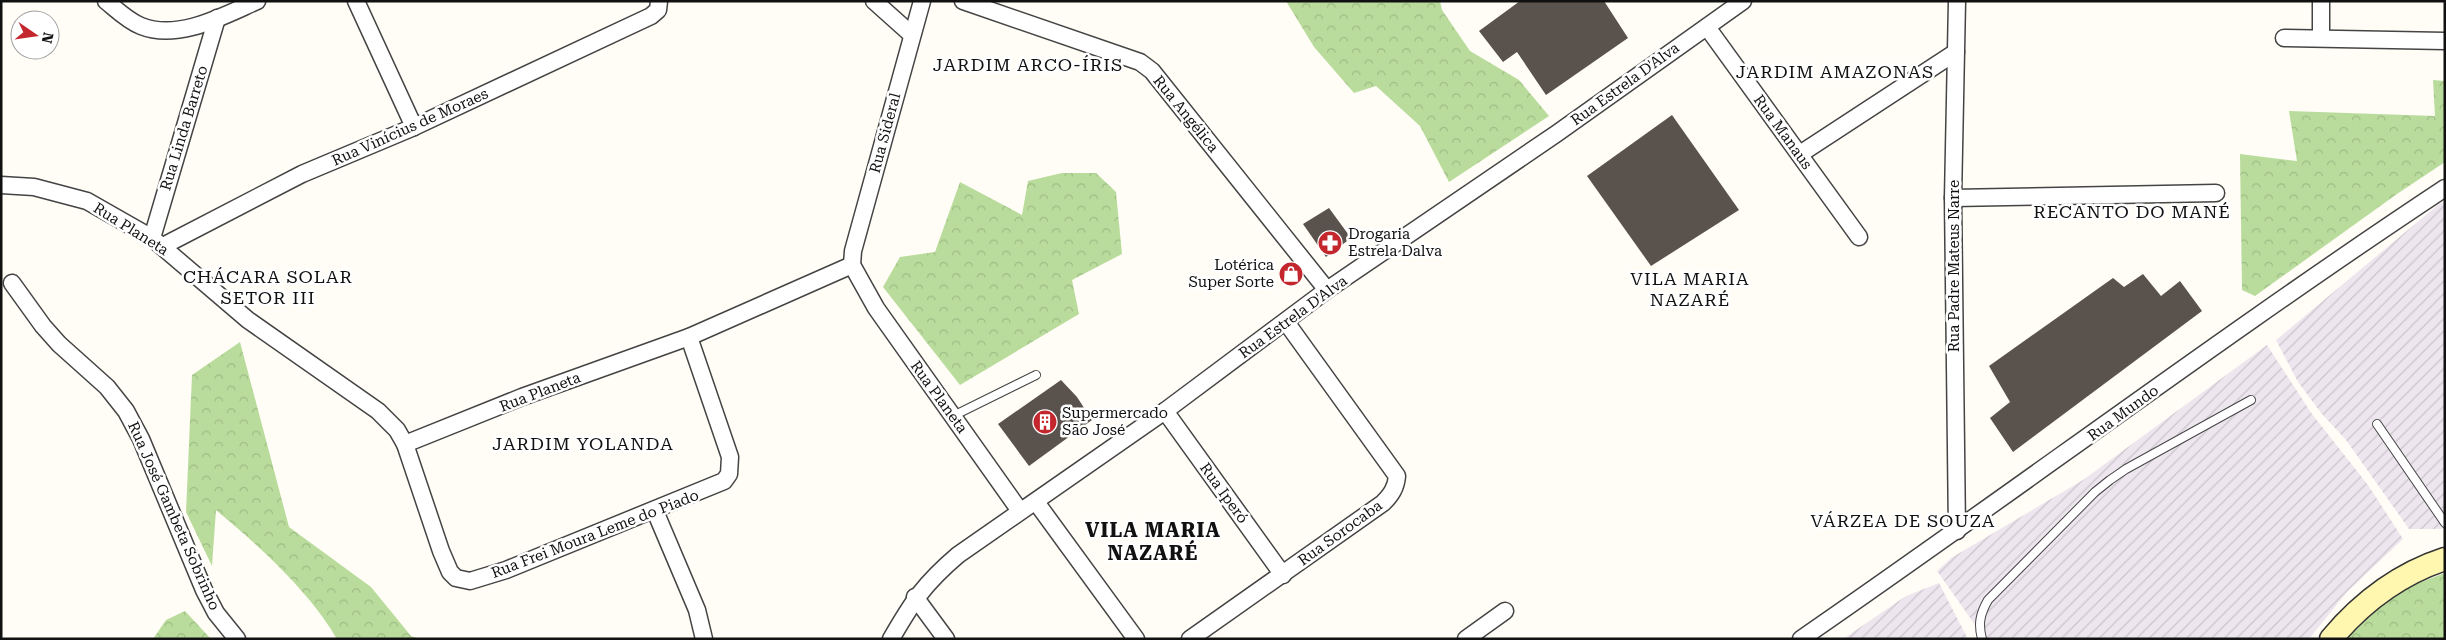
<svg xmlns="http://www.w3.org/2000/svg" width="2446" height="640" font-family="'Roboto Serif',serif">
<defs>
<pattern id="industrial-furrows" width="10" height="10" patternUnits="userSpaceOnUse" patternTransform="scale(1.25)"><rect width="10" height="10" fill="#eee6ef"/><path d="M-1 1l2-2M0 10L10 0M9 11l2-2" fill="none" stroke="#cbc4cc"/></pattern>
<pattern id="forest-crowns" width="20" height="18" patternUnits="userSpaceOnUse" patternTransform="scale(1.25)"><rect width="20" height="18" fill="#b9dc9c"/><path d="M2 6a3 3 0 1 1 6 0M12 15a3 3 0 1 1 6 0" fill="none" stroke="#9ebc85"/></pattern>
</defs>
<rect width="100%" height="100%" fill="#fffdf5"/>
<g fill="url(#industrial-furrows)">
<path d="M2445 201V529H2409L2346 440 2321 413 2298 382 2276 340 2439 204Z"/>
<path d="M2267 345 2312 414 2368 485 2403 539 2347 592 2309 639H1985L1937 571 1951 558 2083 480Z"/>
<path d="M1939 583 1968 639H1843L1906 596Z"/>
</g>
<g fill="url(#forest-crowns)">
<path d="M1286 1H1440L1442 10 1470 51 1519 80 1549 116 1449 182 1420 126 1376 86 1354 93 1314 47Z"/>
<path d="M2433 80 2445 81V162L2397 194 2255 296 2242 290 2240 154 2297 161 2289 111 2435 116Z"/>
<path d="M1062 173H1096L1116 192 1122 254 1072 280 1079 314 960 385 883 287 900 257 935 252 960 182 1022 215 1028 181Z"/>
<path d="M240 342 289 527 371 587 411 636 420 639H337C310 592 258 545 216 510L212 566 186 512 192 375Z"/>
<path d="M2445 573V639H2334L2397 591Z"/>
<path d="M185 611 211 639H153L166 620Z"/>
</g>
<g fill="#5a524d">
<path d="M1520 1H1604L1628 38 1546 95 1517 52 1503 62 1479 31Z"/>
<path d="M1672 115 1739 210 1651 266 1587 176Z"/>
<path d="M1329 208 1351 238 1326 257 1303 224Z"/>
<path d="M2143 274 2161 296 2180 281 2202 311 2013 452 1990 418 2010 402 1989 366 2113 278 2124 287Z"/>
<path d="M1061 380 1077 397 1092 420 1029 466 998 424Z"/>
</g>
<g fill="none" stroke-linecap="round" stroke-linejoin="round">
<defs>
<g id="lane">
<path d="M953 416 1036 375"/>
<path d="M2377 424 2445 523"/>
<path d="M1982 639C1978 624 1980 614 1988 600L2095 492 2110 480 2126 469 2251 400"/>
</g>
<g id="street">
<path d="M106 1C117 10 128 21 141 26 178 41 223 16 257 1"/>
<path d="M356 1 414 127"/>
<path d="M874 1 912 35"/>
<path d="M963 1 1140 62 1152 71 1327 290"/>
<path d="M1957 1 1953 198 1957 531"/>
<path d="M2321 1V38"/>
<path d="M1707 27 1859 237"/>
<path d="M2284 38 2445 41"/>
<path d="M1800 154 1956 52"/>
<path d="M1 185 34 187 87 201 152 238 248 320 378 411 397 430 405 444 522 397 689 337 852 265 876 308 1020 511"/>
<path d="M1953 198 2216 193"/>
<path d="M152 238 217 18"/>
<path d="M163 246 302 174 414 127 651 16 658 10 659 1"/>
<path d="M852 265 853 251 922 1"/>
<path d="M12 283 43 326 59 344 107 387 126 411 141 439 204 590 216 613 237 639"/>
<path d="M1165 411 1283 575"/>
<path d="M405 444 441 551 450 572 456 578 470 581 506 570 724 481 729 474 730 457 689 337"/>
<path d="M1036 502 1136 639"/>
<path d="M655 511 697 610 704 639"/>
<path d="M915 597 946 639"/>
<path d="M891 639C913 601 924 584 958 555L1165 411 1327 290 1556 134 1743 1"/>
<path d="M1190 639 1383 503C1391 495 1396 488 1397 476L1286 322"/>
<path d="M1466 639 1505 611"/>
<path d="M1801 639C2017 490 2226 333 2445 188"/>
</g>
<path id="secondary" d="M2331 639C2362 602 2399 574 2445 559"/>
</defs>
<use href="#lane" stroke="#444" stroke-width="10"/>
<use href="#street" stroke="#444" stroke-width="19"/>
<use href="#secondary" stroke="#333" stroke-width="25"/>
<use href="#lane" stroke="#fff" stroke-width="8"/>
<use href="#street" stroke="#fff" stroke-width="16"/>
<use href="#secondary" stroke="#fff6b0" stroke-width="22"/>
</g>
<defs>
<symbol id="pharmacy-disc" viewBox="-11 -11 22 22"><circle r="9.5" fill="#c4262e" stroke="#fff"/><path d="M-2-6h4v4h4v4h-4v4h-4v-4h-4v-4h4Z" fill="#fff"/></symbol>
<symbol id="shop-disc" viewBox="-11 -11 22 22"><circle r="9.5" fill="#c4262e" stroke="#fff"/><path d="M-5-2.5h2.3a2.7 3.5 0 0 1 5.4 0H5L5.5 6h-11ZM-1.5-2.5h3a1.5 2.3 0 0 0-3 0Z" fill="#fff"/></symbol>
<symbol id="building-disc" viewBox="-11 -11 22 22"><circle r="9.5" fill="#c4262e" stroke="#fff"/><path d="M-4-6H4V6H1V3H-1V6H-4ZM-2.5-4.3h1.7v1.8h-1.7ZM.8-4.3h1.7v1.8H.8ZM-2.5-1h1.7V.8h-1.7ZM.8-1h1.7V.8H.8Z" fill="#fff"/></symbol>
</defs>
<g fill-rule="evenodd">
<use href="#pharmacy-disc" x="1316" y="229" width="28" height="28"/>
<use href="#shop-disc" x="1277" y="260" width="28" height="28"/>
<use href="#building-disc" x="1031" y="408" width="28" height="28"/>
</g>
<g text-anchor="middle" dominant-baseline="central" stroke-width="5" stroke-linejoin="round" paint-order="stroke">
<g font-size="15" fill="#111" stroke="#fff">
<text transform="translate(1625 84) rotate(-36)">Rua Estrela D'Alva</text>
<text transform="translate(1186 114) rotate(51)">Rua Angélica</text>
<text transform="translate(410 127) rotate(-24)">Rua Vinícius de Moraes</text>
<text transform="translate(184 128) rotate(-73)">Rua Linda Barreto</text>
<text transform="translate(1783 132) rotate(54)">Rua Manaus</text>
<text transform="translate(885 133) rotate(-75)">Rua Sideral</text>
<text transform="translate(131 229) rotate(32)">Rua Planeta</text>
<text transform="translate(1954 266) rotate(-90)">Rua Padre Mateus Narre</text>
<text transform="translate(1293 317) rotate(-36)">Rua Estrela D'Alva</text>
<text transform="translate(540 392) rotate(-21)">Rua Planeta</text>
<text transform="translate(939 397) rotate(54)">Rua Planeta</text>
<text transform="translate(2123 413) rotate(-36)">Rua Mundo</text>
<text transform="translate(1224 493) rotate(54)">Rua Iperó</text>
<text transform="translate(174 516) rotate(66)">Rua José Gambeta Sobrinho</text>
<text transform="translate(1340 533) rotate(-36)">Rua Sorocaba</text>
<text transform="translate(595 534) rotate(-21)">Rua Frei Moura Leme do Piado</text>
</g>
<g font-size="15" fill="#111" stroke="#fff" text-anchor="start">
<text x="1348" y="234">Drogaria<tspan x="1348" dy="17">Estrela Dalva</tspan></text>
<text x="1274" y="265" text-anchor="end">Lotérica<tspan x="1274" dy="17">Super Sorte</tspan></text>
<text x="1062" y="413">Supermercado<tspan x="1062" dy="17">São José</tspan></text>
</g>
<g font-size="18" letter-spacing="1" fill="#111" stroke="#fff">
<text x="1028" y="64">JARDIM ARCO-ÍRIS</text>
<text x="1835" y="71">JARDIM AMAZONAS</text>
<text x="2132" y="211">RECANTO DO MANÉ</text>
<text x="268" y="276">CHÁCARA SOLAR<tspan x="268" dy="21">SETOR III</tspan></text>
<text x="1690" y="278">VILA MARIA<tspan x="1690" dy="21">NAZARÉ</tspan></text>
<text x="583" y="443">JARDIM YOLANDA</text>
<text x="1903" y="520">VÁRZEA DE SOUZA</text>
</g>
<g font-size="20" font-weight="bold" letter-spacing="1" fill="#111" stroke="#fff">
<text x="1153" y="530">VILA MARIA<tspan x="1153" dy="23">NAZARÉ</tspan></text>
</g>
</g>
<rect width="2446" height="640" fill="none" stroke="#111111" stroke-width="5"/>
<g transform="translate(35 35) rotate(103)"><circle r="24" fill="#ffffff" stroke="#a0a0a0"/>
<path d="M0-4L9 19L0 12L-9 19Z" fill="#c4262e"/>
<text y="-8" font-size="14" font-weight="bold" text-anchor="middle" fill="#111111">N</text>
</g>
</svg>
